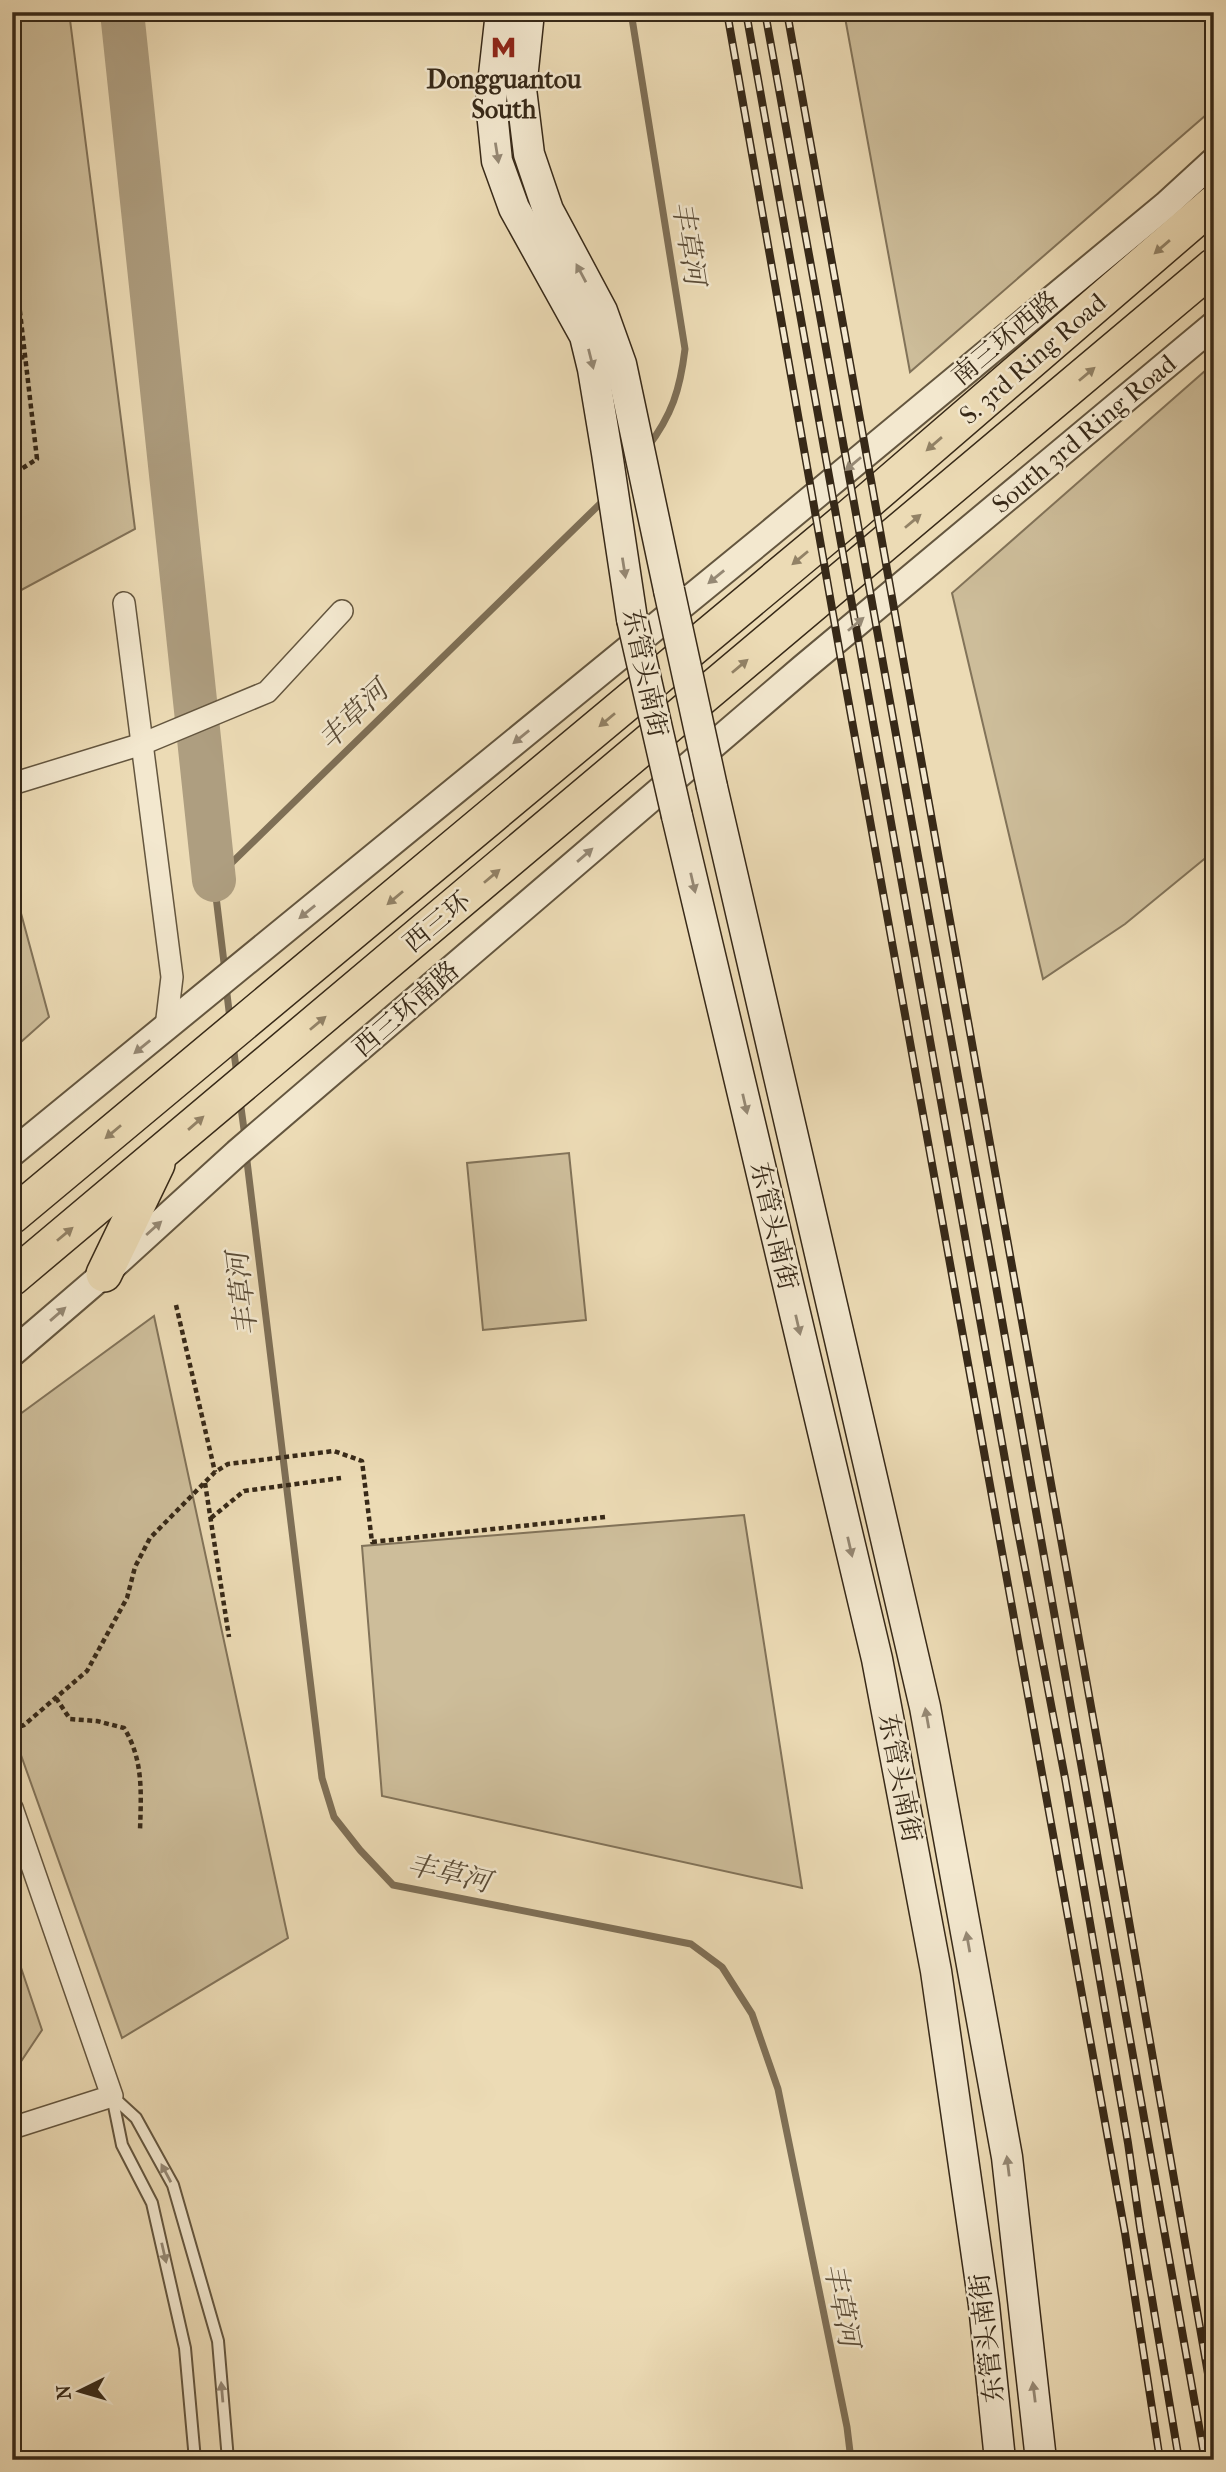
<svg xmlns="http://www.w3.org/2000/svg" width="1226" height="2472" font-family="'IM FELL French Canon','Noto Serif SC',serif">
<rect width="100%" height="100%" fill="#ecdbb5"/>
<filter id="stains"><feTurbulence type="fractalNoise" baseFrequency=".00286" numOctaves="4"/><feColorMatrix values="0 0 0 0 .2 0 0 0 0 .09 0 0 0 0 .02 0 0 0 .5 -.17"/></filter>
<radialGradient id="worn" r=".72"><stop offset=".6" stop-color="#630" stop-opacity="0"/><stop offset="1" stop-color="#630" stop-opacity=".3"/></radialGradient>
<g fill="#cdbd9a" stroke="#827359" stroke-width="2">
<path d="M12 12H69L135 529 12 595Z"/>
<path d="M844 12H1214V108L910 372Z"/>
<path d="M1214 363V851L1125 924 1043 979 952 593Z"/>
<path d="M12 880 49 1017 12 1050Z"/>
<path d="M569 1153 586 1320 483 1330 467 1163Z"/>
<path d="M154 1316 288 1938 122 2038 12 1730V1420Z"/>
<path d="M744 1515 802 1888 382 1796 362 1546Z"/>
<path d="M12 1941 42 2030 12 2075Z"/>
</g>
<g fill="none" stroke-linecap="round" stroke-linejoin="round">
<g stroke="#7e6f56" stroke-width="7">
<path d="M631 12 685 349C680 390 672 415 647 448"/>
<path d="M225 971 214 880 606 498"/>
<path d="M226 986 230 1019"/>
<path d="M233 1045 237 1075"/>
<path d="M240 1100 245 1137"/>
<path d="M246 1153 322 1778 334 1817 360 1850 393 1885 691 1944 722 1967 752 2014 778 2089 847 2427 851 2460"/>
</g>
<path stroke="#ae9e80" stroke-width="44" d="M122 12 214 880"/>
<defs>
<g id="service">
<path d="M112 2096 136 2118 173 2185 218 2341 228 2460"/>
<path d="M112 2096 122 2145 152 2203 185 2348 195 2460"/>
</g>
<g id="minor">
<path d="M124 603 172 977 166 1027"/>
<path d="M12 784 142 744 267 692 342 611"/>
<path d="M12 1808 112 2096 12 2128"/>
</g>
<g id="tertiary">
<path d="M12 1153 769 534 1166 205 1214 161"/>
<path d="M12 1353 104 1274 237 1153 803 668 1214 325"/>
</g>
<g id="secondary">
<path d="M501 12 491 102 497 161 514 208 585 336 593 369 607 453 632 619"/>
<path d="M529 12 521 89 529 154 548 210 602 311 621 364 669 590"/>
<path d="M712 787 925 1707 1007 2157 1041 2460"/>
<path d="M677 816 877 1659 936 1971 984 2305 1000 2460"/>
</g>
<g id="trunk">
<path d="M12 1216 852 515 1214 203"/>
<path d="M104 1274 157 1164"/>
<path d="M12 1278 1214 266"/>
</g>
</defs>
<use href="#service" stroke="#64563f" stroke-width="14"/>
<use href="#minor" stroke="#64563f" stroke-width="24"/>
<use href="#tertiary" stroke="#64563f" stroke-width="30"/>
<use href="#secondary" stroke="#372918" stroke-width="33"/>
<use href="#trunk" stroke="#372918" stroke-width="38"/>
<g stroke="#372918" stroke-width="4.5" stroke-dasharray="5 3.5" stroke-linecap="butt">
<path d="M12 243 37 459 12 475"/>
<path d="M12 360 24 357"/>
<path d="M176 1305 215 1472"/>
<path d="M205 1483 229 1637"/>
<path d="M211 1518 244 1491 341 1478"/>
<path d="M56 1698 70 1719 97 1721 124 1728C144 1760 141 1795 140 1831"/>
<path d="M12 1729 24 1725 87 1671 127 1598 135 1567 150 1538 215 1472 228 1464 334 1451 362 1461 372 1542 605 1517"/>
</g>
<use href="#service" stroke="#f3e8cf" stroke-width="10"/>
<use href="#minor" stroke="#f3e8cf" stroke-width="21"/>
<use href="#tertiary" stroke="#f3e8cf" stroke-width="26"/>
<use href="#secondary" stroke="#f3e8cf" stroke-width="30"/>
<use href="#trunk" stroke="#ecdbb5" stroke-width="35"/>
<defs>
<g id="rail">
<path d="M727 12 843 671 1125 2233 1160 2460"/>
<path d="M746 12 1016 1521 1065 1778 1128 2143 1140 2227 1179 2460"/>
<path d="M765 12 995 1281 1205 2460"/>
<path d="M787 12 1111 1818 1214 2408"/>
</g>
</defs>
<use href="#rail" stroke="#372918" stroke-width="8"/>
<use href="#rail" stroke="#f3e8cf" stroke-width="5" stroke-dasharray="16" stroke-linecap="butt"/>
<defs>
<g id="secondary-bridge">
<path d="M669 590 712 787"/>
<path d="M632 619 677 816"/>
</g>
</defs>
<use href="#secondary-bridge" stroke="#372918" stroke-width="33" stroke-linecap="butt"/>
<use href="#secondary-bridge" stroke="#f3e8cf" stroke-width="30"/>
</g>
<defs><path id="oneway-solid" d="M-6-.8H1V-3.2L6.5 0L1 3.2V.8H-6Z" transform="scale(1.75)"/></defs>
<g fill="#958874">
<use href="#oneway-solid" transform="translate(497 153) rotate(81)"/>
<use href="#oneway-solid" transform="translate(581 273) rotate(-118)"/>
<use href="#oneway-solid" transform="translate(591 359) rotate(76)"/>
<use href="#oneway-solid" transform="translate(853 464) rotate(140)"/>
<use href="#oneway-solid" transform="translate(624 568) rotate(81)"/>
<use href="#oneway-solid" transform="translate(716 577) rotate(141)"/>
<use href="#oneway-solid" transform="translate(856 624) rotate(-40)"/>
<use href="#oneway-solid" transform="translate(521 737) rotate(141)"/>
<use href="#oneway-solid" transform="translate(585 855) rotate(-41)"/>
<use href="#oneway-solid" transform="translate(693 883) rotate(77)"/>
<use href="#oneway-solid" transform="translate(307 912) rotate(141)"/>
<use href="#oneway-solid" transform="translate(142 1047) rotate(141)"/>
<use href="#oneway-solid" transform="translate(745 1104) rotate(77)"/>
<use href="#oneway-solid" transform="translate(154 1228) rotate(-42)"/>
<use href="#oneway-solid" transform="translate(58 1314) rotate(-41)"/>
<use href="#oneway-solid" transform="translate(798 1325) rotate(77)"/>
<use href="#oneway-solid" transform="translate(850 1547) rotate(77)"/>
<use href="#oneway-solid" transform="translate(927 1718) rotate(-100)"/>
<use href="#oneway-solid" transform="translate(968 1942) rotate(-100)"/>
<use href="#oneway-solid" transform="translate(1008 2166) rotate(-97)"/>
<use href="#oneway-solid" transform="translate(166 2173) rotate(-118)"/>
<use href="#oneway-solid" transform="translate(164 2253) rotate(77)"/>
<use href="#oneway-solid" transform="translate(222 2392) rotate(-95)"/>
<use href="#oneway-solid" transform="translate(1034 2392) rotate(-97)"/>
</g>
<g fill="#928266">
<use href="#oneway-solid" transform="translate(1162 247) rotate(139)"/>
<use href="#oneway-solid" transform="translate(1087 374) rotate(-40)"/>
<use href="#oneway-solid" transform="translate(934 444) rotate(139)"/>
<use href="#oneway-solid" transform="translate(913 521) rotate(-40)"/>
<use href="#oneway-solid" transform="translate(800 558) rotate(140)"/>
<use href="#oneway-solid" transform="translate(740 666) rotate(-40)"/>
<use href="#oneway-solid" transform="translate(607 720) rotate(140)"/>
<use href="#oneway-solid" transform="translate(492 876) rotate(-40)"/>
<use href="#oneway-solid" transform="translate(395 898) rotate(140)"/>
<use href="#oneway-solid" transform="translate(318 1023) rotate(-40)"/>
<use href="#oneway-solid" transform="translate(196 1123) rotate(-41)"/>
<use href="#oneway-solid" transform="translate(113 1132) rotate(140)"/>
<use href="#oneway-solid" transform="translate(65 1234) rotate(-40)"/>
</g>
<defs>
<symbol id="metro-bare" viewBox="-9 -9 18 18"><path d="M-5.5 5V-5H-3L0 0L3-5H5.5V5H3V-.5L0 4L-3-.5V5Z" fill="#8f2418" stroke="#f3e8cf" stroke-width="2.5" paint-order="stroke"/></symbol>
</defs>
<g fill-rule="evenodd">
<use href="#metro-bare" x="486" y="30" width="35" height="35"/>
</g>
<g text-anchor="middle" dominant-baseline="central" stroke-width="5" stroke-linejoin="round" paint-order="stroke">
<g font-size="26" font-weight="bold" fill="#372918" stroke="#f3e8cf">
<text x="504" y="79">Dongguantou<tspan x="504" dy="30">South</tspan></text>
</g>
<g font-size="26" fill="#372918" stroke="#f3e8cf">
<text transform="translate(1005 338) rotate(-40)">南三环西路</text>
<text transform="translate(1033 359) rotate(-41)">S. 3rd Ring Road</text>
<text transform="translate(1084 434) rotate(-40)">South 3rd Ring Road</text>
<text transform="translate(645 673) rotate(78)">东管头南街</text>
<text transform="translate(437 922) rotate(-40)">西三环</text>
<text transform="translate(406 1009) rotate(-41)">西三环南路</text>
<text transform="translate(774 1226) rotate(77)">东管头南街</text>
<text transform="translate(900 1778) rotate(79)">东管头南街</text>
<text transform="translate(987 2338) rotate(-97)">东管头南街</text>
</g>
<g font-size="28" font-style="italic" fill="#5b4c37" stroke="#f3e8cf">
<text transform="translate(689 243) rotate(81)">丰草河</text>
<text transform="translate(353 715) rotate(-44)">丰草河</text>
<text transform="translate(242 1294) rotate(-97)">丰草河</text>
<text transform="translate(449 1873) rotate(13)">丰草河</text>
<text transform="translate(842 2305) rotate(79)">丰草河</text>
</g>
</g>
<rect width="1226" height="2472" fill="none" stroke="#ecdbb5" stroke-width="42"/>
<rect x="14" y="14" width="1198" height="2444" fill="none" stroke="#372918" stroke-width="3.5"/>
<rect x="21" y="21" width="1184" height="2430" fill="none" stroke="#372918" stroke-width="2"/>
<g transform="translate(80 2391) rotate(265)" stroke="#f3e8cf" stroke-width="5" paint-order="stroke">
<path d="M0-5L12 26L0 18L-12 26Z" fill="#372918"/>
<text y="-10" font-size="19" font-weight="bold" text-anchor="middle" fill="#372918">N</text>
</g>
<rect width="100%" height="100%" filter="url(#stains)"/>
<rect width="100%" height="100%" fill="url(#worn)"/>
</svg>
